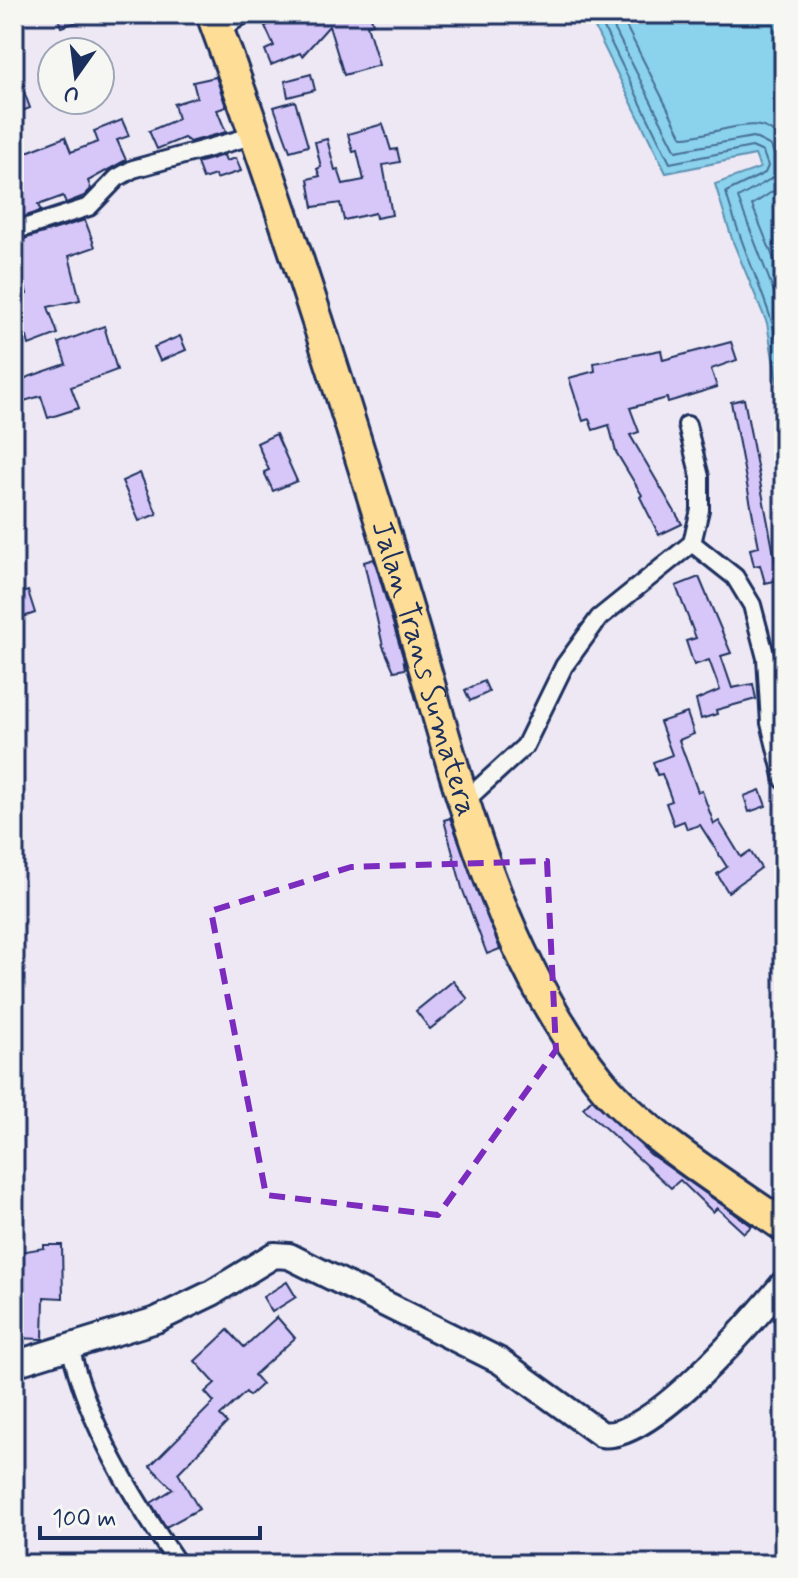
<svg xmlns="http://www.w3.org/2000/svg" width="798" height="1578" font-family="Mynerve,sans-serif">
<rect width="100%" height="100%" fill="#ede8f4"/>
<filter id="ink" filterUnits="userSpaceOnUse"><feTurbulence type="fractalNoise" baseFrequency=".0125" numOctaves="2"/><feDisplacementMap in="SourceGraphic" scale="16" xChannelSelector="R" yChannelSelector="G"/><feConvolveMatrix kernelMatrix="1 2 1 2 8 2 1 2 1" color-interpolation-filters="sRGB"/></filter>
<g filter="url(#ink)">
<path fill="#8bd2ec" stroke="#5e91b3" stroke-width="2" d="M588 14H784V424L767 323 733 242 715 184 760 168 755 155 666 173Z"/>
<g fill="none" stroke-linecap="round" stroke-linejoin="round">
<g stroke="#487097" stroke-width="2">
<path d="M597 14 670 163 752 147 763 152 768 166 765 173 726 192C742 253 772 305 784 368"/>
<path d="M607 14 676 151 753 137 771 146 778 165 774 177 738 198 784 318"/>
<path d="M620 14 682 137C715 137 764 105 784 146"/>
<path d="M784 184 752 205 784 284"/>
</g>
</g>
<g fill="#d7c7f8" stroke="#1b2f5e" stroke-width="2">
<path d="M57 14H93L94 17 61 27Z"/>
<path d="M293 14H370L373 24 367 25 379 65 344 75 329 26 302 56 300 53 271 65 265 50 274 46 265 26Z"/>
<path d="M15 67 30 108 14 114V68Z"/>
<path d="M311 74 315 90 288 97 285 81Z"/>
<path d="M216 77 226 107 217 110 226 132 190 142 184 138 157 149 149 131 178 119 174 104 197 97 193 82Z"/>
<path d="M295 101 308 146 290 151 274 107Z"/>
<path d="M122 120 129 136 117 140 126 160 88 181 91 189 84 196 66 203 63 196 38 205 41 211 17 219 14 157 65 137 71 152 98 142 94 131Z"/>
<path d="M383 124 391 150 397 149 400 162 383 165 392 215 376 218 375 213 344 220 340 203 313 207 308 179 320 176 317 169 321 167 315 142 327 139 335 170 338 169 343 184 364 180 357 151 353 152 348 134Z"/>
<path d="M224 155 226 161 236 158 241 171 216 179 215 175 203 179 197 163Z"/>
<path d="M85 220 95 247 69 256 80 300 48 307 58 334 29 345 27 337 14 341V297L27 294 19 261 14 263V242Z"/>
<path d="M104 326 117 370 71 387 79 408 48 418 41 396 14 404V382L66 364 59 343Z"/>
<path d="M180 336 186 350 160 361 154 347Z"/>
<path d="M731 342 737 360 711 369 717 387 668 402 667 398 630 408 639 432 630 435 682 524 659 535 640 497 642 495 616 452 609 425 593 430 589 419 583 421 569 378 595 371 594 363 661 350 663 360Z"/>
<path d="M744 399 779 580 765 583 760 565 754 566 750 549 759 547 731 402Z"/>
<path d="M276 434 297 481 273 491 264 472 269 470 257 443Z"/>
<path d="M140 473 157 514 139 521 122 481Z"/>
<path d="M374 559 403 657 405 669 394 671 383 646 364 562Z"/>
<path d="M699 577 731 653 721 656 732 688 753 684 756 699 716 710 717 714 701 719 696 700 720 690 709 660 694 665 686 641 696 638 676 586Z"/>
<path d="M28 591 35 613 14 620V596Z"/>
<path d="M484 681 489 692 470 701 465 690Z"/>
<path d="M687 713 694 734 679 740 698 792 702 791 714 824 719 821 741 857 750 851 761 868 728 892 717 874 727 867 700 825 687 829 684 821 674 825 666 803 672 801 662 774 657 775 653 762 672 755 660 722Z"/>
<path d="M760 790 766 806 749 812 744 796Z"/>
<path d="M450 818 500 949 487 954 462 888 444 820Z"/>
<path d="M453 981 468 999 430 1029 416 1011Z"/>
<path d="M592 1099 650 1154 752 1226 744 1233 717 1208 713 1212 680 1180 671 1188 583 1108Z"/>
<path d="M44 1245H62L63 1298 44 1297 43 1339 14 1338V1253L44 1248Z"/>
<path d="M287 1282 296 1297 272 1312 263 1297Z"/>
<path d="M277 1317 295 1338 254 1375 262 1384 249 1396 246 1392 220 1416 227 1423 178 1473 199 1509 166 1527 151 1503 173 1489 150 1466 214 1402 205 1392 215 1383 195 1361 228 1330 244 1347Z"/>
</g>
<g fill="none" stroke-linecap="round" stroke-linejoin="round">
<defs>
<g id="street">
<path d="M218 31 244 14"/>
<path d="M14 231 89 207 117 178 133 169 256 135"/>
<path d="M692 543 735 577 752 605 766 658 770 723 784 780"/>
<path d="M465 801 525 746 564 666 599 618 692 543 700 510V477L687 425"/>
<path d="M70 1346C89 1428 132 1496 178 1564"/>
</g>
<path id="secondary" d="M14 1364 156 1320 212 1293 274 1255 289 1256 500 1361 601 1434C649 1444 754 1319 784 1283"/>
<g id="highway">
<path id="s1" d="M212 14C282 204 343 397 402 591 453 757 489 943 600 1081 642 1134 728 1187 784 1226"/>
</g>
</defs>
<use href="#street" stroke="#1b2f5e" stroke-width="22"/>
<use href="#secondary" stroke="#1b2f5e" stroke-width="30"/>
<use href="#highway" stroke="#1b2f5e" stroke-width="36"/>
<use href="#street" stroke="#f6f6f2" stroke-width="16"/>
<use href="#secondary" stroke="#f6f6f2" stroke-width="24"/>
<use href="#highway" stroke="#fedd96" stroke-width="30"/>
</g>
</g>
<path fill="none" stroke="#7b2cbf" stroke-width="6" stroke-dasharray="16 10" stroke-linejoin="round" d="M547 861 556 1050 438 1215 266 1195 211 911 351 867Z"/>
<g text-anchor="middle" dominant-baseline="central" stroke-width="6" stroke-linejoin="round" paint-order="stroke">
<g font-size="30" fill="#1b2f5e" stroke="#f6f6f2">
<text stroke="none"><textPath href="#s1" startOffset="688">Jalan Trans Sumatera</textPath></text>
</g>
</g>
<rect width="798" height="1578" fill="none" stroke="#f6f6f2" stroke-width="48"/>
<rect x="24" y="24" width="750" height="1530" fill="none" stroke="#1b2f5e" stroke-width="3" filter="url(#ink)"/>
<g transform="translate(76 76) rotate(194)"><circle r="38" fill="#f6f6f2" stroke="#9ea6b7" stroke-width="2"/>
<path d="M0-6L14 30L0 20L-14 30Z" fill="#1b2f5e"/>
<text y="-12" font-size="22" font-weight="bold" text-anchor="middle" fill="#1b2f5e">U</text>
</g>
<path d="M40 1526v12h220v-12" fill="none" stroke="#1b2f5e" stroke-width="4"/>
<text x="52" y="1526" font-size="24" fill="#1b2f5e" stroke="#f6f6f2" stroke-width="6" paint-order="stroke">100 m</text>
</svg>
